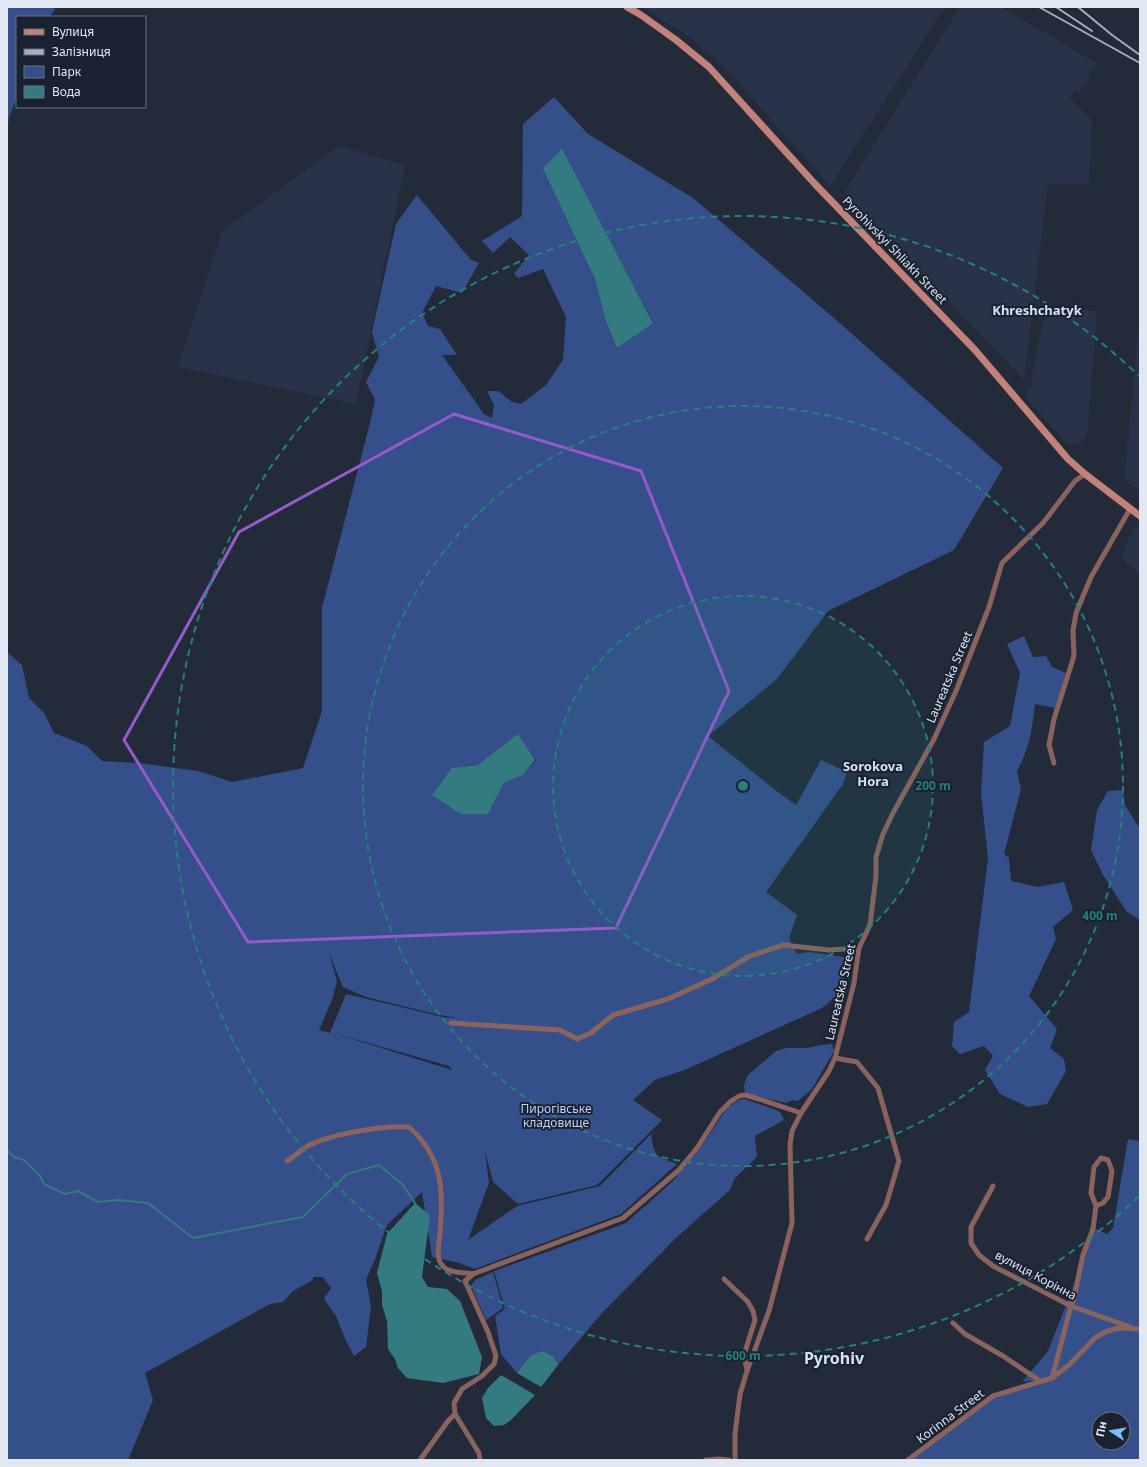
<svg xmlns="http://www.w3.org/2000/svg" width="1147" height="1467" font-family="'Noto Sans',sans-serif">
<rect width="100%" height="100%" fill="#232b3b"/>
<g fill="#283349">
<path d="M642 7H945L830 186 730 73 690 37Z"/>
<path d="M960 7H1001L1097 63 1088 75 1091 78 1078 92 1075 90 1069 97 1092 120 1089 184H1048L1024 380 844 193Z"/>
<path d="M339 146 405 165 356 404 178 367 222 231Z"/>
<path d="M1046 306 1065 309 1097 311 1087 436 1078 444H1067L1024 396 1034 384 1031 380Z"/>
<path d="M1140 317V491L1124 480Z"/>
<path d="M1135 526 1140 527V574L1120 558Z"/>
</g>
<g fill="#354f8a" fill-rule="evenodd">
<path d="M7 7H56L50 17H17V97L9 117 7 136Z"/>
<path d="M554 97 588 134 693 198 834 318 1003 468 954 550 828 611 777 679 708 736 779 793 796 805 821 760 847 772 843 784 766 892 797 915 789 938 797 954 808 952 852 958 838 995 822 1008 687 1069 655 1080 633 1100 662 1120 597 1185 518 1204 493 1182 485 1151 489 1183 468 1240 517 1206 600 1186 651 1134C654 1157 656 1156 677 1164L621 1214 475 1269 459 1263 432 1257 422 1192 387 1225 375 1259 366 1280 371 1306 366 1347 354 1356 346 1341 336 1316 324 1299 331 1288 323 1277H313V1280L293 1291 283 1302 270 1304 145 1373 153 1400 128 1460H7V652L22 665 29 698 44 713 54 733 87 746 102 761 139 763 198 771 232 782 303 768 322 711V608L370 423 375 400 366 382 379 357 372 332 396 224 417 195 471 260 479 263 462 293 436 286 422 313 428 326 440 329 457 355H442L484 414 492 418 494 405 487 391H498L512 402 521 404 546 385 563 360 566 317 543 269 518 278 514 274 529 255 510 237 493 253 482 241 522 216 523 124ZM561 149 653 322 617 348 606 322 595 279 577 238ZM530 753 536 760 523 775 504 783 488 814 452 768 478 765ZM329 953 343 987 366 997 440 1015 458 1018 443 1017 346 994 330 1033 319 1030 332 1000 337 981ZM333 1033 449 1066 452 1070Z"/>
<path d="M1024 636 1033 657 1046 656 1052 667 1066 673 1055 708 1035 704C1032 730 1030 747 1017 771L1021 789 1004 854 1009 858 1011 881 1038 887 1064 882 1073 910 1053 927 1056 939 1029 996 1057 1029 1050 1048 1064 1059 1066 1071 1047 1104 1028 1107 1000 1094 985 1070 993 1056 984 1046 960 1054 952 1046 954 1022 969 1012 988 858 981 793 984 742 1010 726 1020 673 1007 644Z"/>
<path d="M1123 790 1125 805 1140 829V920L1127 912 1103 875 1091 850 1097 810 1108 791Z"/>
<path d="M832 1044 834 1051 812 1089 798 1101 792 1100 786 1103 745 1093 744 1085 747 1076 776 1051 786 1048H807L821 1045Z"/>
<path d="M744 1099 768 1107 780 1112 784 1120 755 1136 757 1157 735 1178 730 1190 677 1237 602 1313 558 1365 554 1357 530 1356 517 1373 501 1354 495 1316 505 1309 494 1271 626 1223 673 1181 698 1151 727 1108 739 1100Z"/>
<path d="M1128 1139 1140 1141V1460H908L993 1396 1047 1379 1022 1382 1048 1351 1096 1229 1107 1234 1113 1228ZM1099 1419H1123V1443H1099Z"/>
<path d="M493 1272 503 1308 486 1320 471 1286 475 1280Z"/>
</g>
<g fill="#347b81">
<path d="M562 149 653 323 617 348 606 322 595 279 543 168Z"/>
<path d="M518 734 535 760 523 775 504 783 488 814H461L432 795 452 768 478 765Z"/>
<path d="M415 1203 430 1215 422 1277 428 1287 447 1289 460 1301 482 1357 479 1374 443 1383 407 1378 398 1368 395 1359 388 1349 387 1321 382 1305V1291L377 1273 387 1234Z"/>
<path d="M542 1351 554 1357 558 1365 541 1387 517 1373 530 1356Z"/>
<path d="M501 1375 535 1395 511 1420 504 1425 494 1426 486 1418 482 1398 488 1388Z"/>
</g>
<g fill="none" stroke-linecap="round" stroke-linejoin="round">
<path stroke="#347b81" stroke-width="2" d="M7 1150 14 1157 24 1160 40 1176 44 1184 65 1194 78 1191 98 1202 118 1200 148 1203 193 1238 303 1217 347 1174 379 1165 403 1185 415 1203"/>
<g stroke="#8b635e" stroke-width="5">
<path d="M1054 763 1049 745 1054 719 1074 656 1073 631 1076 613 1091 577 1130 509"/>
<path d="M451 1023 560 1030 577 1039 591 1033 613 1015 668 999 712 979 748 957 783 945 829 950 859 948"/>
<path d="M835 1058 857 1062 878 1088 899 1161 886 1205 867 1239"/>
<path d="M287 1161C295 1156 302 1149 310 1145 332 1134 384 1125 409 1127 444 1158 443 1191 440 1234 439 1242 436 1255 440 1262 446 1274 461 1272 473 1274L623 1218 679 1170 697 1148 720 1112 730 1102 739 1096 745 1095 759 1099 801 1113"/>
<path d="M993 1186 971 1227V1243L979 1255 993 1266 1071 1306 1130 1327"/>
<path d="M473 1274 465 1281 488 1332 496 1356 494 1364 482 1376 462 1389 454 1403 455 1414 479 1453 480 1460"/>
<path d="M724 1279 748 1302 753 1311 755 1320 744 1355 747 1370"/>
<path d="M953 1323 965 1334 1003 1356 1040 1381"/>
<path d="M1052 1378 1071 1306 1073 1302 1083 1255 1093 1229 1096 1206 1103 1203 1108 1197 1112 1171 1108 1160 1101 1158 1094 1167 1091 1193 1096 1206"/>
<path d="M420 1460 448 1421 455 1414"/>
<path d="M706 1460 719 1459 729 1460"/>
<path d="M735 1460V1434L740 1394 747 1371 769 1311 792 1223 790 1145 792 1131 801 1113 829 1071 835 1058 854 983 859 948 870 925 876 876V857L883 834 893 813 934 739 956 691 989 607 1002 563 1043 523 1075 481 1085 474"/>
<path d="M908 1460 993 1396 1052 1378 1069 1365 1095 1338 1105 1332 1118 1328 1140 1329"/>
</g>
<path stroke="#c2827a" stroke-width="7" d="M627 7 641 15 676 40 709 67 815 184 975 350 1068 459 1085 474 1140 516"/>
<g stroke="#a8aebb" stroke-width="2">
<path d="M1039 7 1140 63"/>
<path d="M1056 7 1092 31"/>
<path d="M1078 7 1112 35 1140 55"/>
</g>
</g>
<path fill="none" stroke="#955bcc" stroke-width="3" stroke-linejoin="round" d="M454 414 641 471 729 691 616 928 248 942 124 740 239 532Z"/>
<circle cx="743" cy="786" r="190" fill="#24817b" fill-opacity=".12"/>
<g fill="none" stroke="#24817b" stroke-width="2" stroke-dasharray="7 5">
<circle cx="743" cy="786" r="190"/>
<circle cx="743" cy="786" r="380"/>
<path d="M1139 1196A570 570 0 1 1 1139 376"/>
</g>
<g text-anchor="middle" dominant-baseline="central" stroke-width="4" stroke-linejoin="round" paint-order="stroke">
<g font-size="12" fill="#e2e8f3" stroke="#1a2131">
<text transform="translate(895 250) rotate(46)">Pyrohivskyi Shliakh Street</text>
<text transform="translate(949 677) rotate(-67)">Laureatska Street</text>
<text transform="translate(840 992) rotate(-77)">Laureatska Street</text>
<text transform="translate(1036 1275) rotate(28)">вулиця Корінна</text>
<text transform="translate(950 1416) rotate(-37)">Korinna Street</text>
</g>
<g font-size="12" fill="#bfd2fa" stroke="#1a2131">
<text x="556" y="1108">Пирогівське<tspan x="556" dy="14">кладовище</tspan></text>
</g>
<g font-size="13" font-weight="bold" fill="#d6e1f7" stroke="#1a2131">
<text x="1037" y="310">Khreshchatyk</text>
<text x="873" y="766">Sorokova<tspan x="873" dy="15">Hora</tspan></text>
</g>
<g font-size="16" font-weight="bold" fill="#d6e1f7" stroke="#1a2131">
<text x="834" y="1358">Pyrohiv</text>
</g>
</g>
<circle cx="743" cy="786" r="6" fill="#24817b" stroke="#1a2131" stroke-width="2"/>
<g font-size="12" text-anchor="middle" font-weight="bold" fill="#24817b" stroke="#1a2131" stroke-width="4" stroke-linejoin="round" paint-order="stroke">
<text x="933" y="790">200 m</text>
<text x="1100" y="920">400 m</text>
<text x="743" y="1360">600 m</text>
</g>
<rect width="1147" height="1467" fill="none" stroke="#e2e8f3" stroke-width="16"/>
<rect x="16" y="16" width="130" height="92" fill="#1a2131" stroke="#6a717f"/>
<rect x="24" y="29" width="20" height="6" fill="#c2827a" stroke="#6a717f"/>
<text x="52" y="36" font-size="12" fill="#e2e8f3">Вулиця</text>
<rect x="24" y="49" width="20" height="6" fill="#a8aebb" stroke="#6a717f"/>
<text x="52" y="56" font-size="12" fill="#e2e8f3">Залізниця</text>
<rect x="24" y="66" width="20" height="12" fill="#354f8a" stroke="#6a717f"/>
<text x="52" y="76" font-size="12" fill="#e2e8f3">Парк</text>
<rect x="24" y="86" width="20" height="12" fill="#347b81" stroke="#6a717f"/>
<text x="52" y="96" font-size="12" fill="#e2e8f3">Вода</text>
<g transform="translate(1111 1431) rotate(282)"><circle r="19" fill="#1a2131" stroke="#6a717f"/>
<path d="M0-3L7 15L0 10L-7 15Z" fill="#7bbef8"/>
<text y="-6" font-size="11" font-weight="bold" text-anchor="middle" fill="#e2e8f3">Пн</text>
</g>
</svg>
